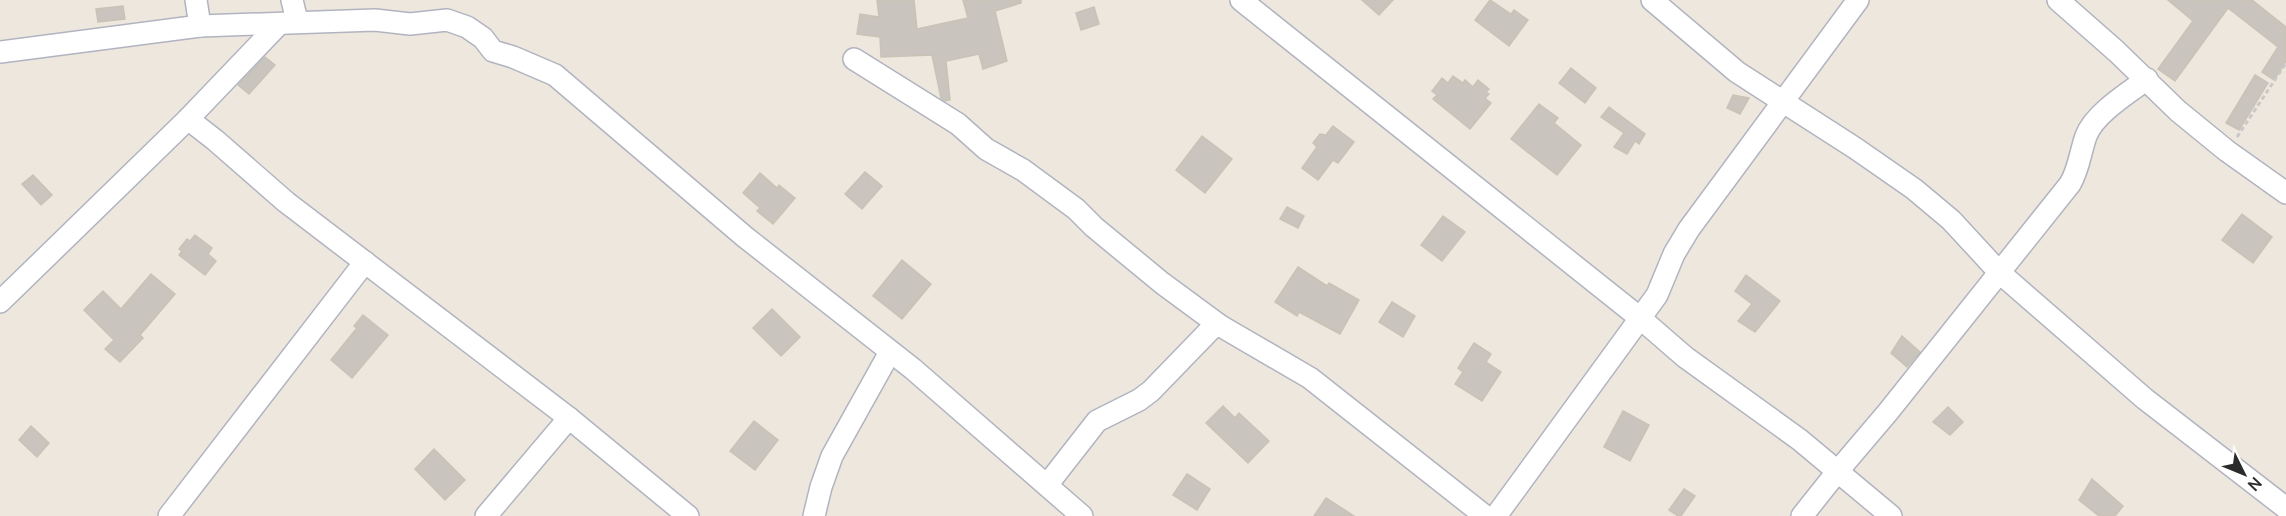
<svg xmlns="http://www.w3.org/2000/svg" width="2286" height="516" font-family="Manrope,sans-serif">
<rect width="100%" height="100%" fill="#eee7dd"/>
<g fill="#c9c4bd" stroke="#c9c3b6" stroke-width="1.5">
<path d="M877 0H914L917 29 968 18 963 0H1021V3L995 11 1007 61 983 69 979 54 946 61 950 100 945 101 941 98 932 55 881 57 880 37 857 34 860 14 879 17Z"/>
<path d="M1362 0H1393L1379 15Z"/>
<path d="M1490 0 1511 14 1514 10 1528 20 1509 46 1475 20Z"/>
<path d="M2168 0H2252L2286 27V61L2274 80 2262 72 2278 47 2228 8 2175 81 2158 69 2193 21Z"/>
<path d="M123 6 125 19 98 22 96 9Z"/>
<path d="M1094 7 1099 24 1081 30 1076 13Z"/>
<path d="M265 57 275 65 249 94 238 85Z"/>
<path d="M1571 68 1596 88 1585 103 1559 83Z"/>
<path d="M2255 75 2268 83 2239 130 2226 123Z"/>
<path d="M1453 76 1463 83 1465 80 1473 87 1478 80 1489 89 1486 92 1489 94 1485 98 1491 103 1470 129 1433 99 1437 95 1432 91 1442 78 1448 83Z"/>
<path d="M1733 95 1749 98 1740 114 1727 108Z"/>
<path d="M1539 104 1558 118 1554 123 1581 145 1557 175 1511 139Z"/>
<path d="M1609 107 1645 134 1639 144 1635 141 1627 154 1614 147 1624 133 1601 117Z"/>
<path d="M1333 126 1354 142 1338 163 1333 160 1318 180 1302 168 1317 147 1313 143 1320 134 1326 135Z"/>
<path d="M1202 136 1232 159 1205 193 1176 170Z"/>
<path d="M865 172 882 186 862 209 845 194Z"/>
<path d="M760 173 777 188 779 185 795 198 773 224 757 211 760 208 743 193Z"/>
<path d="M33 175 52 195 41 205 22 184Z"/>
<path d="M1287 207 1304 216 1298 228 1280 219Z"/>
<path d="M2242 214 2272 237 2253 263 2222 240Z"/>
<path d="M1443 216 1465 232 1442 261 1421 245Z"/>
<path d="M195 235 212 248 208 254 216 261 205 275 179 255 182 251 179 249 187 239 190 241Z"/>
<path d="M902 260 931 284 902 319 873 296Z"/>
<path d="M1298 267 1327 286 1329 283 1359 300 1340 334 1299 312 1297 316 1275 302Z"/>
<path d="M151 274 175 294 140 335 143 338 120 362 105 349 114 340 84 310 103 291 121 309Z"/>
<path d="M1746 275 1780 301 1755 332 1738 321 1752 304 1735 291Z"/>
<path d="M1392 302 1415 316 1403 337 1379 322Z"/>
<path d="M772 309 800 337 781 356 753 328Z"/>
<path d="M363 315 388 335 352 378 331 360 357 328 354 326Z"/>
<path d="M1902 336 1920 352 1907 367 1891 353Z"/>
<path d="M1474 343 1491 354 1486 362 1501 372 1482 401 1455 384 1463 372 1458 368Z"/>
<path d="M1223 406 1235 418 1239 413 1269 441 1248 463 1206 423Z"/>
<path d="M1948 407 1963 422 1950 435 1933 422Z"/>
<path d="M1623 411 1649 425 1630 461 1604 447Z"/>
<path d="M754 421 778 440 755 470 730 451Z"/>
<path d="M31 426 49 443 37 457 19 440Z"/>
<path d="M434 449 465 480 445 500 415 469Z"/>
<path d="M1187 474 1210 489 1197 510 1173 495Z"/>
<path d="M2092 479 2123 506 2115 516H2099L2079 500Z"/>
<path d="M1684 489 1695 496 1681 516H1678L1669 510Z"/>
<path d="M1326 498 1354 516H1314Z"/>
</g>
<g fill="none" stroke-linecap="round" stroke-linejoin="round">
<defs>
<g id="minor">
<path d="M196 0 200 26"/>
<path d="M292 0 297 21"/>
<path d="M1241 0 1640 318 1685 357 1800 440 1891 516"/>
<path d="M1652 0 1737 72 1855 148 1914 189 1951 220 2000 273 2145 399 2286 508"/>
<path d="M2058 0 2116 51 2178 111 2227 151 2286 193"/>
<path d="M0 52 200 26 375 20 410 24 447 20 467 27 483 38 493 51 513 57 555 75 745 237 913 369 1082 516"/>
<path d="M854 59 958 124 986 149 1023 170 1076 209 1094 227 1162 283 1219 325"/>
<path d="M188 119 215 140 286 202 569 418 688 516"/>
<path d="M0 302 188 119 279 24"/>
<path d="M1047 485 1097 421 1139 400 1151 391 1212 328 1219 325 1310 378 1485 516"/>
<path d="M169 516 365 262"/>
<path d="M486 516 569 418"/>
<path d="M814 516 821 487 832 456 890 352"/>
<path d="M1496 516 1657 295 1674 254 1689 229 1858 0"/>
<path d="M1802 516 1837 472 1888 412 2070 184C2079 169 2080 153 2086 136 2094 114 2128 93 2147 79"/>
</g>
</defs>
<use href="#minor" stroke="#b1b4c0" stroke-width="24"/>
<path stroke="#c8c8c8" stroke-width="3" stroke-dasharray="4.5 3" stroke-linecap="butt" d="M2237 137 2286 63"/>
<use href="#minor" stroke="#fff" stroke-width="21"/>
</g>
<g transform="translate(2244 474) rotate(133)" stroke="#ffffff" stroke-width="4.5" paint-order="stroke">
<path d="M0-4.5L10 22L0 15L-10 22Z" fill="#2b2b2b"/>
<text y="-9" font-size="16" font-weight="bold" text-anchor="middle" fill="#2b2b2b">N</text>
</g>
</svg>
